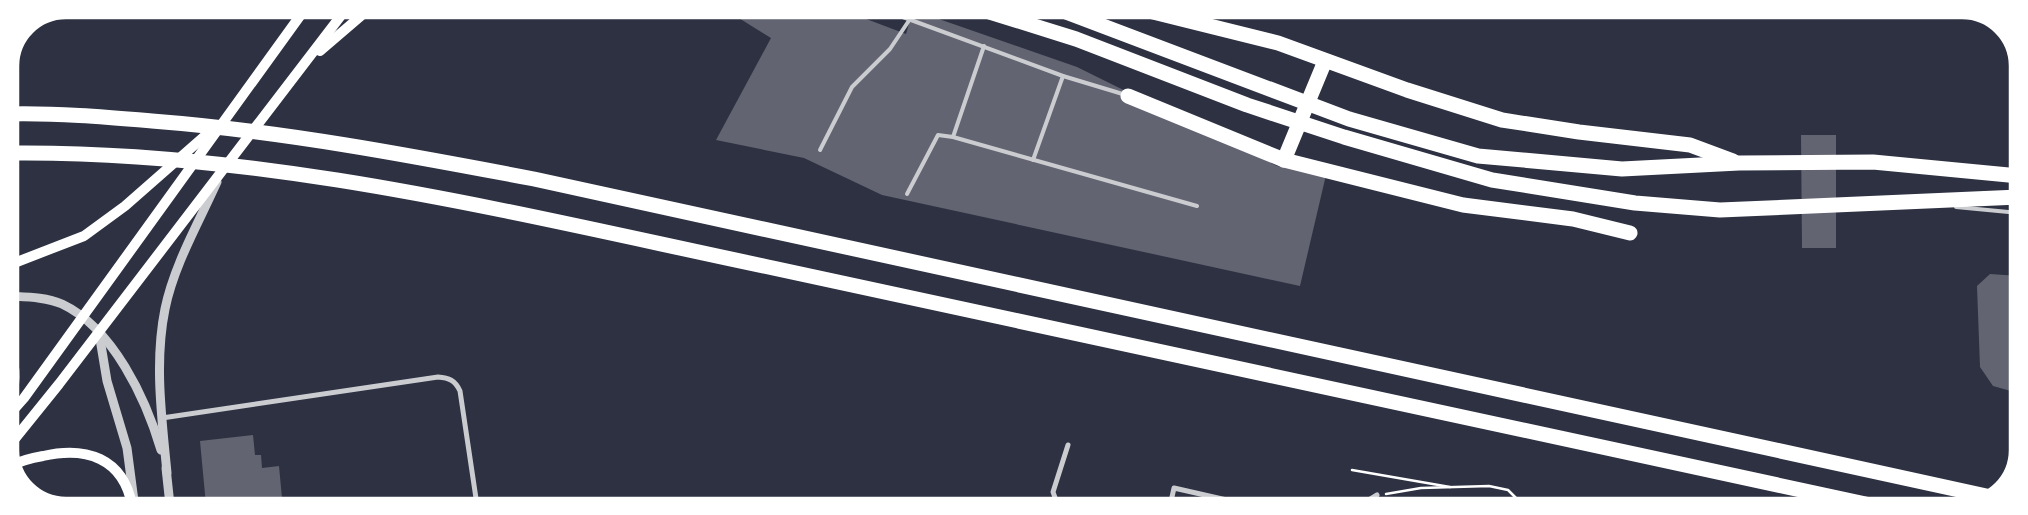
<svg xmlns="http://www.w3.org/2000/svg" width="2028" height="515" font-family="'Open Sans',sans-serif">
<rect width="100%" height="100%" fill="#2d3142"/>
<g fill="#626471">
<path d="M735 9H864L861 17 906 34 913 10 1077 67 1277 166 1326 175 1300 286 882 195 804 158 716 140 771 38 734 15Z"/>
<path d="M1801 135H1836V248H1802Z"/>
<path d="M1990 274 2019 276 2018 393 1993 386 1980 367 1977 286Z"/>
<path d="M253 435 255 455H261L262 468 279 466 282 498 206 505 200 441Z"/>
</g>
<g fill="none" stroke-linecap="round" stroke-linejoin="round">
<g stroke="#fff" stroke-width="2.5">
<path d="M1352 470 1450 487"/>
<path d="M1386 494 1421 488 1489 486 1508 490 1524 506"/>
</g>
<g stroke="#caccd0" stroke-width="4">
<path d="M881 9 1063 76 1126 95"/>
<path d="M953 137 1197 206"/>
<path d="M820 150 852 87 890 49 910 19"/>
<path d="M1033 160 1063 76"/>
<path d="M907 194 938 135 953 137 984 46"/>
<path d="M1956 207 2019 213"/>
</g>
<g stroke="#caccd0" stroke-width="5">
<path d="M162 418 438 377C449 378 455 380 460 391L477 505"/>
<path d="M1058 506 1053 492 1068 445"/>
<path d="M1170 506 1174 488 1253 506"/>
<path d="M1359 506 1377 495"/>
<path d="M1537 506 1555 501 1590 506"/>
</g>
<g stroke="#caccd0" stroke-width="9">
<path d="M9 296C26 297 46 297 62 304 113 328 146 399 161 450"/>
<path d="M99 333 107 381 127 448 134 501"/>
<path d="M9 345C19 372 15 386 9 413"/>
<path d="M166 468 170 505"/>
<path d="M167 473C162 419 154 363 165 309 174 265 199 222 217 182"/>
</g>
<g stroke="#fff" stroke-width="10">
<path d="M320 51 369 9"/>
<path d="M9 265 84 236 125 206 215 127"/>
<path d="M9 415 24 398 305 9"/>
<path d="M9 446 59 384 346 9"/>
<path d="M13 465C22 460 32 458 43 456 86 446 123 458 132 505"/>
</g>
<g stroke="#fff" stroke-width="15">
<path d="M980 9 1076 39 1247 105 1344 137 1492 180 1635 203 1720 210 2019 197"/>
<path d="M1058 9 1349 119 1478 156 1622 169 1739 163 1873 162 2019 176"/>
<path d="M1141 9 1278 43 1407 90 1502 120 1579 132 1690 145 1733 161"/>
<path d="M1128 96 1284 160 1463 205 1573 219 1630 233"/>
<path d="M9 114C57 113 104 117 152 121 281 131 408 155 534 179L1991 497"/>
<path d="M9 153C268 150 521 215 773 268 1141 345 1508 426 1875 506"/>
<path d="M1284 160 1325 61"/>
</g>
</g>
<path d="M0 0H2028V515H0ZM66 18H1962A48 48 0 0 1 2010 66V450A48 48 0 0 1 1962 498H66A48 48 0 0 1 18 450V66A48 48 0 0 1 66 18Z" fill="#fff" fill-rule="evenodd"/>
<path fill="none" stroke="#fff" stroke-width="2.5" d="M66 18H1962A48 48 0 0 1 2010 66V450A48 48 0 0 1 1962 498H66A48 48 0 0 1 18 450V66A48 48 0 0 1 66 18Z"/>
</svg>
